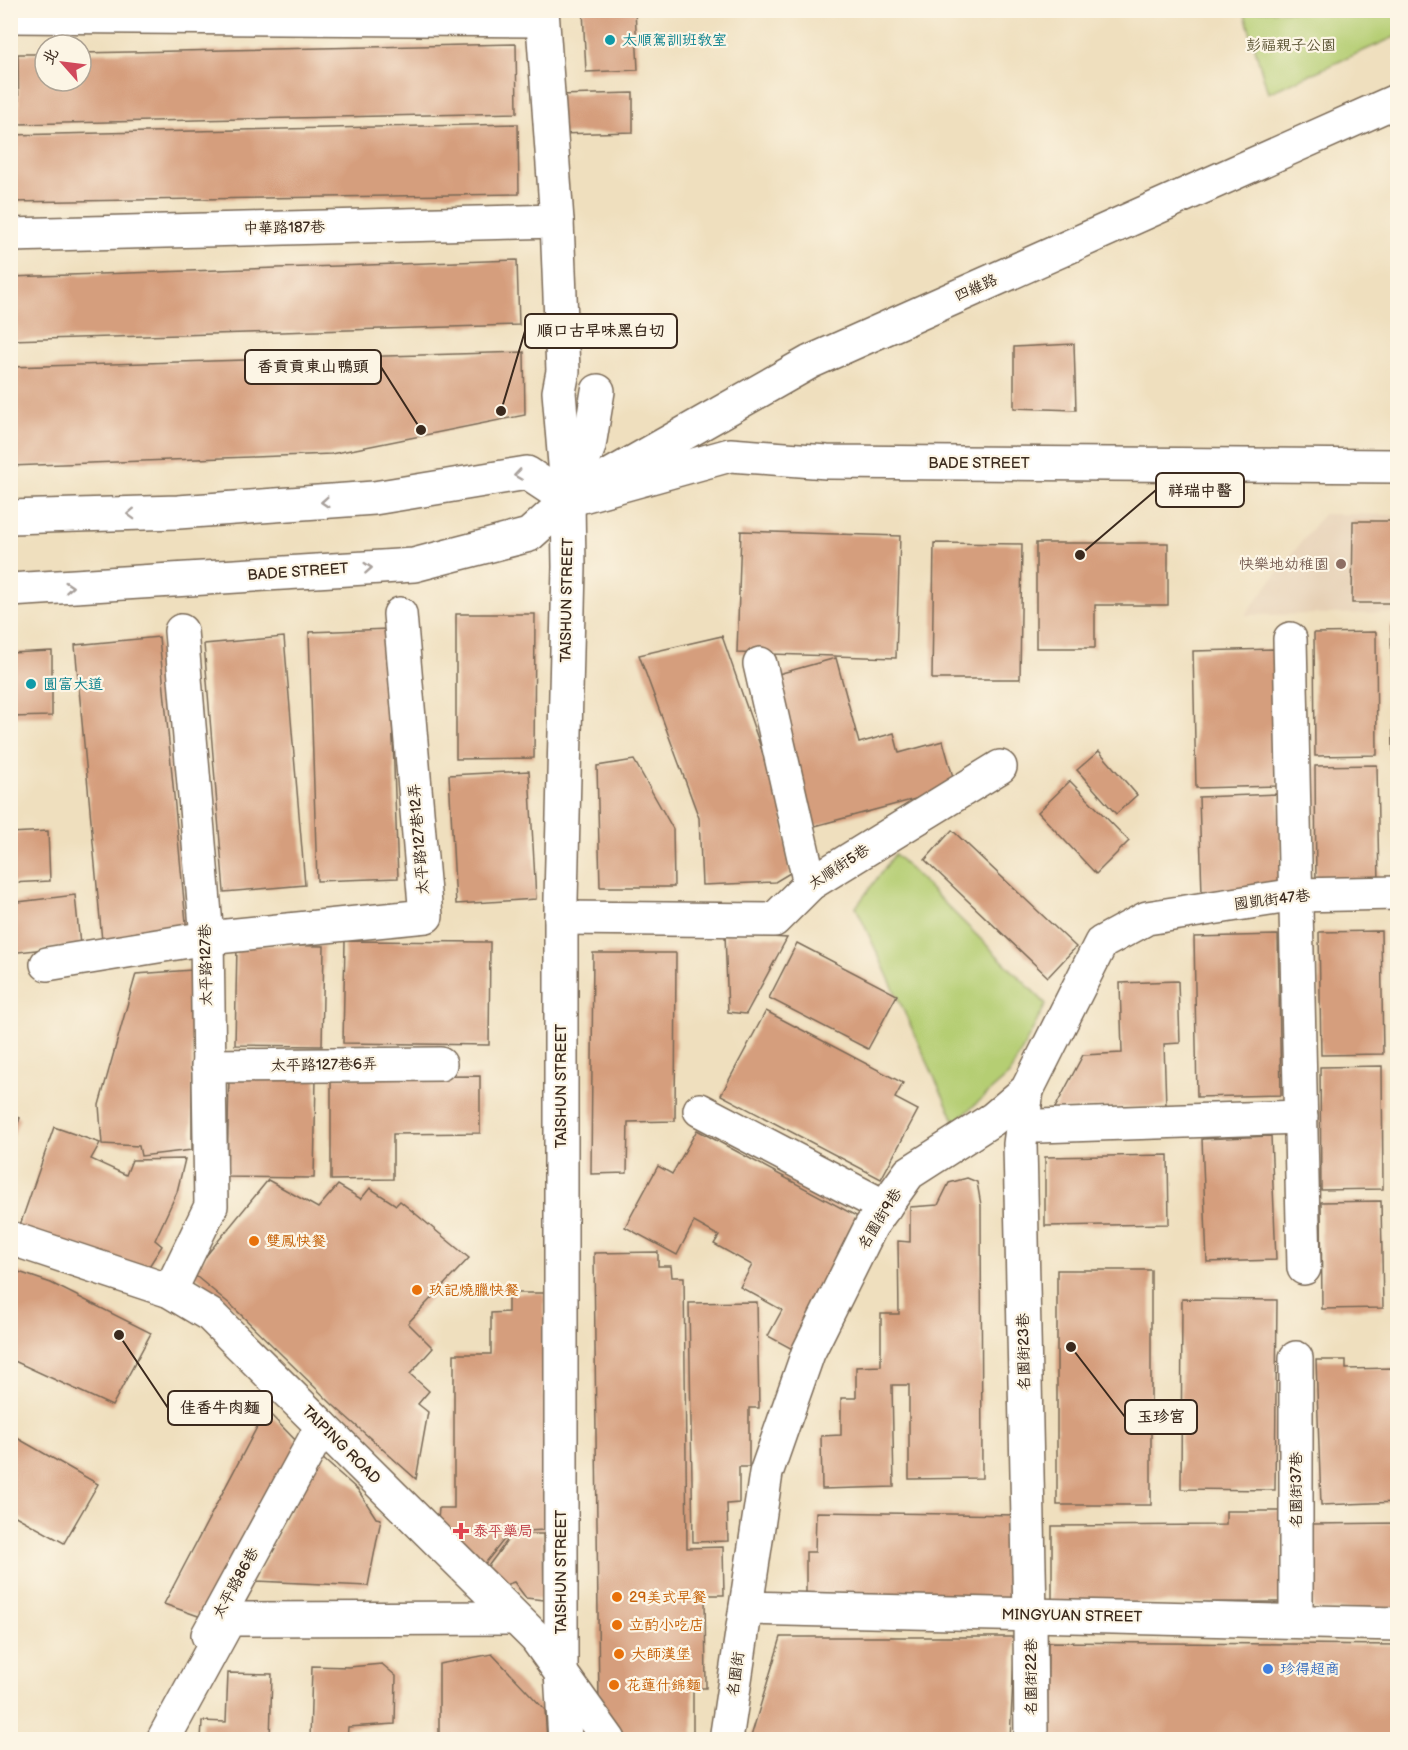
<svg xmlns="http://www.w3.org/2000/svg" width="1408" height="1750" font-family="'Balsamiq Sans','LXGW WenKai TC',sans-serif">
<rect width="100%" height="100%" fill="#fcf5e5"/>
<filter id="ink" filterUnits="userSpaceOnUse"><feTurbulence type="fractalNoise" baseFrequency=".0167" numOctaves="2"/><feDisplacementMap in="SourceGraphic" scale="12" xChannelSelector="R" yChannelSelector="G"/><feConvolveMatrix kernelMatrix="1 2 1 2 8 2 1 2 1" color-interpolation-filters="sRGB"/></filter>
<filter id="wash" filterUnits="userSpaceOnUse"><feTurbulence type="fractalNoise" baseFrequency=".008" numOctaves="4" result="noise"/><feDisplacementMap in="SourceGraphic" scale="24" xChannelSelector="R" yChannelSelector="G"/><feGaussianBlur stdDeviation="1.35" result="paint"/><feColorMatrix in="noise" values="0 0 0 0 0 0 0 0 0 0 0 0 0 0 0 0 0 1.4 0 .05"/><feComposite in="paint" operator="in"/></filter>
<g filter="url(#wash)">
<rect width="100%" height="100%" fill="#efdfbe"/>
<path fill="#e6d0b5" d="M1323 514 1397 515V613L1245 615Z"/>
<g fill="#b5ce73" stroke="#787c48" stroke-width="1.5">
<path d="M1244 11H1397V36L1268 93Z"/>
<path d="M895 854 1046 1004 1009 1075 955 1122 856 907Z"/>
</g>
<g id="blocks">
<g fill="#d59e7d">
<path d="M583 10H635L638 70 586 72Z"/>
<path d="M516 44 517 113 19 124 18 54H45V81H81V53Z"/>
<path d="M633 93V132L558 134V95Z"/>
<path d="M518 124 519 194 10 202V135Z"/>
<path d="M517 260 519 325 10 340V277Z"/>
<path d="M1074 344 1076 410 1014 408V347Z"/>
<path d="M524 352 525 415 331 454 10 466V367Z"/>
<path d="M1353 521H1398V603H1352Z"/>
<path d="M741 531 900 536 896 658 737 653Z"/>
<path d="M934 543 1022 544 1020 679H932Z"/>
<path d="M1036 543H1168V605H1095V648H1036Z"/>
<path d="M456 614H535L534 758 456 759Z"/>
<path d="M1391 625H1398V751H1393Z"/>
<path d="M389 629 398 878 317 881 309 632Z"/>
<path d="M1376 632 1377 755 1315 756 1314 633Z"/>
<path d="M722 636 783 811 790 873 775 882 702 885 699 818 639 655Z"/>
<path d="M159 637 187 933 102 941 75 645Z"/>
<path d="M284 637 305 885 224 892 204 644Z"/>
<path d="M1275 649 1278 786 1196 788 1193 651Z"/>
<path d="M52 651V716L10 717V653Z"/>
<path d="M836 658 859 743 894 733 899 753 943 741 956 788 811 827 771 676Z"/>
<path d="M1099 751 1137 795 1116 814 1077 770Z"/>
<path d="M634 760 673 829 674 887H600L597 766Z"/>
<path d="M1395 762H1398V797H1396Z"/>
<path d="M1377 765 1379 888 1316 889 1315 766Z"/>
<path d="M529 771 536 899 456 904 449 775Z"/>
<path d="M1070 781 1129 841 1096 874 1038 812Z"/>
<path d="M1279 794 1282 891 1202 894 1199 797Z"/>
<path d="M952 830 1076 947 1048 977 925 860Z"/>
<path d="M48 831 50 881 10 883V833Z"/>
<path d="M75 895 80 945 10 953V903Z"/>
<path d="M1381 931 1383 1054 1321 1055 1319 932Z"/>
<path d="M725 934 787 938 746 1014 728 1012Z"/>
<path d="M1278 935 1281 1095 1197 1097 1194 937Z"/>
<path d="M345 941 490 942 489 1045 343 1043Z"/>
<path d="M797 943 897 995 868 1049 769 998Z"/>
<path d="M237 945 324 946 322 1046 235 1045Z"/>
<path d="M593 953H676L675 1121 628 1122 627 1173 591 1174Z"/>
<path d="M192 970V1150L141 1156 139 1146 102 1144 99 1105 136 974Z"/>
<path d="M1178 981 1180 1043 1164 1044 1166 1106 1054 1110 1083 1055 1122 1053 1120 983Z"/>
<path d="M766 1011 903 1083 895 1098 918 1110 881 1179 721 1095Z"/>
<path d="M1382 1066 1383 1189 1321 1190 1320 1067Z"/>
<path d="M480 1076V1133L393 1134V1179L331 1180V1077Z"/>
<path d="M229 1077 316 1078 314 1178 227 1177Z"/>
<path d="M10 1114 20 1118 11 1142H10Z"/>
<path d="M54 1127 100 1143 91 1159 126 1175 132 1160 185 1159 177 1192 155 1240 162 1246 146 1271 19 1228Z"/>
<path d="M697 1130 860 1218 796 1351 768 1336 782 1310 740 1287 752 1265 714 1244 719 1236 694 1222 677 1255 625 1227 658 1166 672 1174Z"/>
<path d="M1271 1136 1276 1260 1207 1262 1202 1139Z"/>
<path d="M1168 1155 1169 1224 1045 1226V1157Z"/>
<path d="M967 1178 977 1182 981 1205 982 1478 909 1479V1385H892L894 1487 822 1489 821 1436 841 1435V1398H856V1367L881 1366V1314H899L898 1241 910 1242V1207L938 1205 949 1183Z"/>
<path d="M268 1180 318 1208 338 1185 361 1199 370 1188 396 1205 400 1201 469 1258 408 1323 433 1348 410 1374 429 1391 418 1404 428 1412 416 1479 333 1405 231 1305 192 1273Z"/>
<path d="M1381 1201 1383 1308 1322 1309 1321 1202Z"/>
<path d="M658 1252V1266H671L672 1277H684L687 1548 723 1547 724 1595H705L706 1688H693V1734H674V1740H621L599 1704 594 1253Z"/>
<path d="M10 1269 51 1283 151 1333 112 1406 10 1359Z"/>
<rect x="1057" y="1270" width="94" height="235"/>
<path d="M508 1293H545L544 1530 510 1532 483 1566 437 1533 439 1508H454V1354H491V1313L508 1312Z"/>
<path d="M1182 1299 1277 1300 1275 1490 1181 1489Z"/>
<path d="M757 1302 759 1408H749V1467H739V1503L727 1504 728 1541 693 1542 689 1303Z"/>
<path d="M1316 1360H1346V1369L1393 1368 1398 1502 1321 1505Z"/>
<path d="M266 1410 300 1445 207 1619 164 1604Z"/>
<path d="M10 1434 98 1484 64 1543 10 1513Z"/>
<path d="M321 1457 358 1490 376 1518 381 1519 368 1586 256 1581 289 1513Z"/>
<path d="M1226 1511H1281V1602L1052 1603V1526L1226 1525Z"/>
<path d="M816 1512 1018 1515 1016 1606 806 1603V1552H815Z"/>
<path d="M1398 1523V1609L1313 1610 1312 1524Z"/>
<path d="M512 1534H543L544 1600 526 1598 514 1582 505 1585 486 1569Z"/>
<path d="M781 1637H1015L1010 1740H750Z"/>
<path d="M1048 1642 1398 1645V1739L1047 1740Z"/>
<path d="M492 1654 545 1710 547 1740H439V1664Z"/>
<path d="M382 1664 396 1676 395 1724 348 1727 347 1740H310L312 1666 349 1667Z"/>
<path d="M228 1673 272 1674 270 1740H201L202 1721 226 1722Z"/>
</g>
</g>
</g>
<g filter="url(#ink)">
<use href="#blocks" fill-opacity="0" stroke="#7a6956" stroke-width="1.5"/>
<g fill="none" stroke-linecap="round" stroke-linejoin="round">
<defs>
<g id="minor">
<path d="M542 10 557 221 563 371 559 392 568 500 569 567 561 900V1672L565 1740"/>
<path d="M10 16 542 20"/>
<path d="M10 235 557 221"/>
<path d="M611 475 810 362 1398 100"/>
<path d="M571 493 589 446 598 391"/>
<path d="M10 517 178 512 374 498 527 473 568 500"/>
<path d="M10 590 414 565 529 535 568 500 730 455 827 462 1398 466"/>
<path d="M1290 639 1304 1268"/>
<path d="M760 664 810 884"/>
<path d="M561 918 774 920 810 884 1000 767"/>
<path d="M47 964 207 938 426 916 400 614"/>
<path d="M208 1066 440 1064"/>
<path d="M1027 1090 1020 1144 1030 1615 1031 1740"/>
<path d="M700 1110 885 1207"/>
<path d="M1022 1124 1039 1126 1301 1117"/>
<path d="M10 1238 170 1291 210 1315 536 1638 609 1740"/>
<path d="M170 1291 211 1206 207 938 181 631"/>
<path d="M1296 1358V1621"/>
<path d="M746 1608 1398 1624"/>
<path d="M208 1635 322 1426"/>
<path d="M163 1740 229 1619 515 1618"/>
<path d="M726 1740 766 1473 808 1353 871 1226 909 1173 993 1119 1027 1090 1101 943 1147 918 1296 895 1398 893"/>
</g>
</defs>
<use href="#minor" stroke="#7a6956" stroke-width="36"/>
<use href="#minor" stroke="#fff" stroke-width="33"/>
</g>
<defs><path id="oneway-chevron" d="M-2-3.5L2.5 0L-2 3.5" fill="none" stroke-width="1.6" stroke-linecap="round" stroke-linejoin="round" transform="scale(1.5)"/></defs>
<g stroke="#a79f9a">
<use href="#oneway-chevron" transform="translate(518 475) rotate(172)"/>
<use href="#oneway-chevron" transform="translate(325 502) rotate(176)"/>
<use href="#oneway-chevron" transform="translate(131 514) rotate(178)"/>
<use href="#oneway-chevron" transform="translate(368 568) rotate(-4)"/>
<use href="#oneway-chevron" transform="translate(69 587) rotate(-4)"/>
</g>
</g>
<g fill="#0f9aa8" stroke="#fcf5e5" stroke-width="2">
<circle cx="610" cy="40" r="6"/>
<circle cx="31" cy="684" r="6"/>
</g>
<circle fill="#8d6e63" stroke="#fcf5e5" stroke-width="2" cx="1341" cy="564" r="6"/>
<g fill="#e8710a" stroke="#fcf5e5" stroke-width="2">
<circle cx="254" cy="1241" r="6"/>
<circle cx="417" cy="1290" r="6"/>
<circle cx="617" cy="1597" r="6"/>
<circle cx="617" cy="1625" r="6"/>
<circle cx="619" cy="1654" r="6"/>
<circle cx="614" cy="1685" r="6"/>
</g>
<path fill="#e0444e" stroke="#fcf5e5" stroke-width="2" d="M458 1522h6v6h6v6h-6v6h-6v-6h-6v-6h6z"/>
<circle fill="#3f7fe0" stroke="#fcf5e5" stroke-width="2" cx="1268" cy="1669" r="6"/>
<g text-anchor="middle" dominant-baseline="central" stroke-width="4.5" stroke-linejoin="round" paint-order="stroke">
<g font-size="15" fill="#0d838f" stroke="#fcf5e5" text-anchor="start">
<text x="622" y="40">太順駕訓班教室</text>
<text x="43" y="684">圓富大道</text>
</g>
<g font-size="15" fill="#5a5333" stroke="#fcf5e5">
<text x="1291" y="45">彭福親子公園</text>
</g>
<g font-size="15" fill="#3b2a1e" stroke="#fcf5e5">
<text transform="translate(284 228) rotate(-1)">中華路187巷</text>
<text transform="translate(976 288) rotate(-24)">四維路</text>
<text x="979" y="463">BADE STREET</text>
<text transform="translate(298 572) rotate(-4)">BADE STREET</text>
<text transform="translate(567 600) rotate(-89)">TAISHUN STREET</text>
<text transform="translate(419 839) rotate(-95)">太平路127巷12弄</text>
<text transform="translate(839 867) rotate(-33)">太順街5巷</text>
<text transform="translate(1272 900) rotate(-7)">國凱街47巷</text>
<text transform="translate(206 965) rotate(-91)">太平路127巷</text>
<text transform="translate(324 1065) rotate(-1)">太平路127巷6弄</text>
<text transform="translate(561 1086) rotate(-90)">TAISHUN STREET</text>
<text transform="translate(880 1219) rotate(-58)">名園街9巷</text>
<text transform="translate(1024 1352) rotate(-91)">名園街23巷</text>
<text transform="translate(341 1445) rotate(45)">TAIPING ROAD</text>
<text transform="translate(1296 1490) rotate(-90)">名園街37巷</text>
<text transform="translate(561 1572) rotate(-90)">TAISHUN STREET</text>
<text transform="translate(236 1583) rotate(-61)">太平路86巷</text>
<text transform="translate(1072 1616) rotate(1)">MINGYUAN STREET</text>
<text transform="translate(736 1674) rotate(-82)">名園街</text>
<text transform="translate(1031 1677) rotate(-90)">名園街22巷</text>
</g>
<g font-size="15" fill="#785e54" stroke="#fcf5e5" text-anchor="end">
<text x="1329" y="564">快樂地幼稚園</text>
</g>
<g font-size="15" fill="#c56008" stroke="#fcf5e5" text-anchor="start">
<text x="266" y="1241">雙鳳快餐</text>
<text x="429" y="1290">玖記燒臘快餐</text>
<text x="629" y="1597">29美式早餐</text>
<text x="629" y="1625">立酌小吃店</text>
<text x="631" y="1654">大師漢堡</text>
<text x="626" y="1685">花蓮什錦麵</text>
</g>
<g font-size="15" fill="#be3a42" stroke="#fcf5e5" text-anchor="start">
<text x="473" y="1531">泰平藥局</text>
</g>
<g font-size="15" fill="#366cbe" stroke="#fcf5e5" text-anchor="start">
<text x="1280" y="1669">珍得超商</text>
</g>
</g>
<path fill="none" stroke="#3b2a1e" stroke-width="2" d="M501 411L525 331M421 430L381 367M1080 555L1156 490M119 1335L168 1408M1071 1347L1125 1417"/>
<g fill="#3b2a1e" stroke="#fcf5e5" stroke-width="2">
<circle cx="501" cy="411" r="6"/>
<circle cx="421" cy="430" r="6"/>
<circle cx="1080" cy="555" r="6"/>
<circle cx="119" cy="1335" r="6"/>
<circle cx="1071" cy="1347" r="6"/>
</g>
<g fill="#fcf5e5" stroke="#3b2a1e" stroke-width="2">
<rect x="525" y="314" width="152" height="34" rx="6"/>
<rect x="245" y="350" width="136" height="34" rx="6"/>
<rect x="1156" y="473" width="88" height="34" rx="6"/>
<rect x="168" y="1391" width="104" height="34" rx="6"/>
<rect x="1125" y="1400" width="72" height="34" rx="6"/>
</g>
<g font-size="16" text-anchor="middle" font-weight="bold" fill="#3b2a1e">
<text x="601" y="336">順口古早味黑白切</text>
<text x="313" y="372">香貢貢東山鴨頭</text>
<text x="1200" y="496">祥瑞中醫</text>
<text x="220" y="1413">佳香牛肉麵</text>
<text x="1161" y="1422">玉珍宮</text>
</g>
<rect width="1408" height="1750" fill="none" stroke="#fcf5e5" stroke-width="36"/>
<g transform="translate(63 63) rotate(298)"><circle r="28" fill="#fcf5e5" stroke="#afa495" stroke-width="1.5"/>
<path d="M0-4.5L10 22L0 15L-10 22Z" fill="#d1495b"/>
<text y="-9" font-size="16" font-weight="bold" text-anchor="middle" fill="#3b2a1e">北</text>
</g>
</svg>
